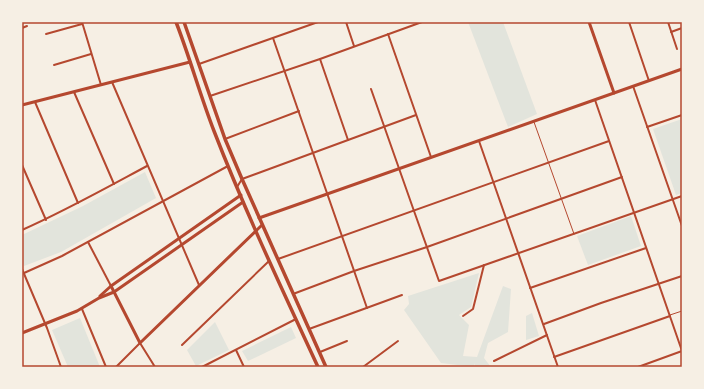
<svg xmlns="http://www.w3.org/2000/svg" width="704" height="389" font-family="'Varela Round',sans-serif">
<rect width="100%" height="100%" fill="#f6efe4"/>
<g fill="#e2e4dc">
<path d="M468 22H503L537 114 508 127Z"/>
<path d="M682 119V193L676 195 653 129Z"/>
<path d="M145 172 156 198 61 252 24 266 22 261V235L83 206Z"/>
<path d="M631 216 641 246 588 265 577 236Z"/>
<path d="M479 273 471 307 459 315 469 325 463 356 477 357 503 286 511 289 508 332 488 343 484 358 491 367H475V363L474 367 441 363 404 310 409 304 408 296Z"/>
<path d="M532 313 539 336 526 340V316Z"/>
<path d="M80 318 100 367H68L52 330Z"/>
<path d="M215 322 229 350 196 366 187 350Z"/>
<path d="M291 327 296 338 248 361 242 351Z"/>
</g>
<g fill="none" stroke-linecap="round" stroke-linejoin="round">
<g stroke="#b5482f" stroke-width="1">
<path d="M534 122 574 234"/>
<path d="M670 315 682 311"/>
</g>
<g stroke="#b5482f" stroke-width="2">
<path d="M82 22 101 85"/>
<path d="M346 22 354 46"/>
<path d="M629 22 649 81"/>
<path d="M668 22 677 49"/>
<path d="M22 28 27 26"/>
<path d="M671 32 682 28"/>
<path d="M46 34 82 24"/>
<path d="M388 34 431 157"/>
<path d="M273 38 367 308"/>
<path d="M320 59 348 140"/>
<path d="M199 64 318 22"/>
<path d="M54 65 91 54"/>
<path d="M112 82 199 285"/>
<path d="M633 86 682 226"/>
<path d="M371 89 414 211 439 281 682 196"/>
<path d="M74 92 114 184"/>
<path d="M210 96 320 59 422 22"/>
<path d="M595 100 682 351"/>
<path d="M35 102 78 203"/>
<path d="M647 127 682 115"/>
<path d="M225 139 299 111"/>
<path d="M479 141 558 367"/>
<path d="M22 165 46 220"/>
<path d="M237 187 242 179 416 115"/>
<path d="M22 230C65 211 106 188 147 166"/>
<path d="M88 242 111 286"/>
<path d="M278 259 609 141"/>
<path d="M22 269 47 328 61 367"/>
<path d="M24 273 62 256 228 166"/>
<path d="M530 288 646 248"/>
<path d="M293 294 354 271 427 247 622 177"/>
<path d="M82 309 106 367"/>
<path d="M463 316 473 309 484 265"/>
<path d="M544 324 601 303 682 276"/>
<path d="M309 329 402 295"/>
<path d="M182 345 269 261"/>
<path d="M236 350 244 367"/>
<path d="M320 352 347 341"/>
<path d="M554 357 670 316"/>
<path d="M494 361 547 335"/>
<path d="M116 367 140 343 155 367"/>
<path d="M202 367 296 319"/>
<path d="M363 367 398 341"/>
<path d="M638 367 682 351"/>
</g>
<g stroke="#b5482f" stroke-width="3">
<path d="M589 22 614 93"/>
<path d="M22 105 190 62"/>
<path d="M259 218 682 69"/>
<path d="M111 286 140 343 262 225"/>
<path d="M100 296 111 286 241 195"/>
<path d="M22 333 77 311 99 298 114 292 243 202"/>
</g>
<g stroke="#b5482f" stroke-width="3.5">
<path d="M176 22C190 58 200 95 214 131 245 211 282 289 318 367"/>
<path d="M184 22 225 139 242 179 326 367"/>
</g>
</g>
<rect width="704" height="389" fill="none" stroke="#f6efe4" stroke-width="46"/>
<rect x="23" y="23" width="658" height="343" fill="none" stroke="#b5482f" stroke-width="1.5"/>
</svg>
